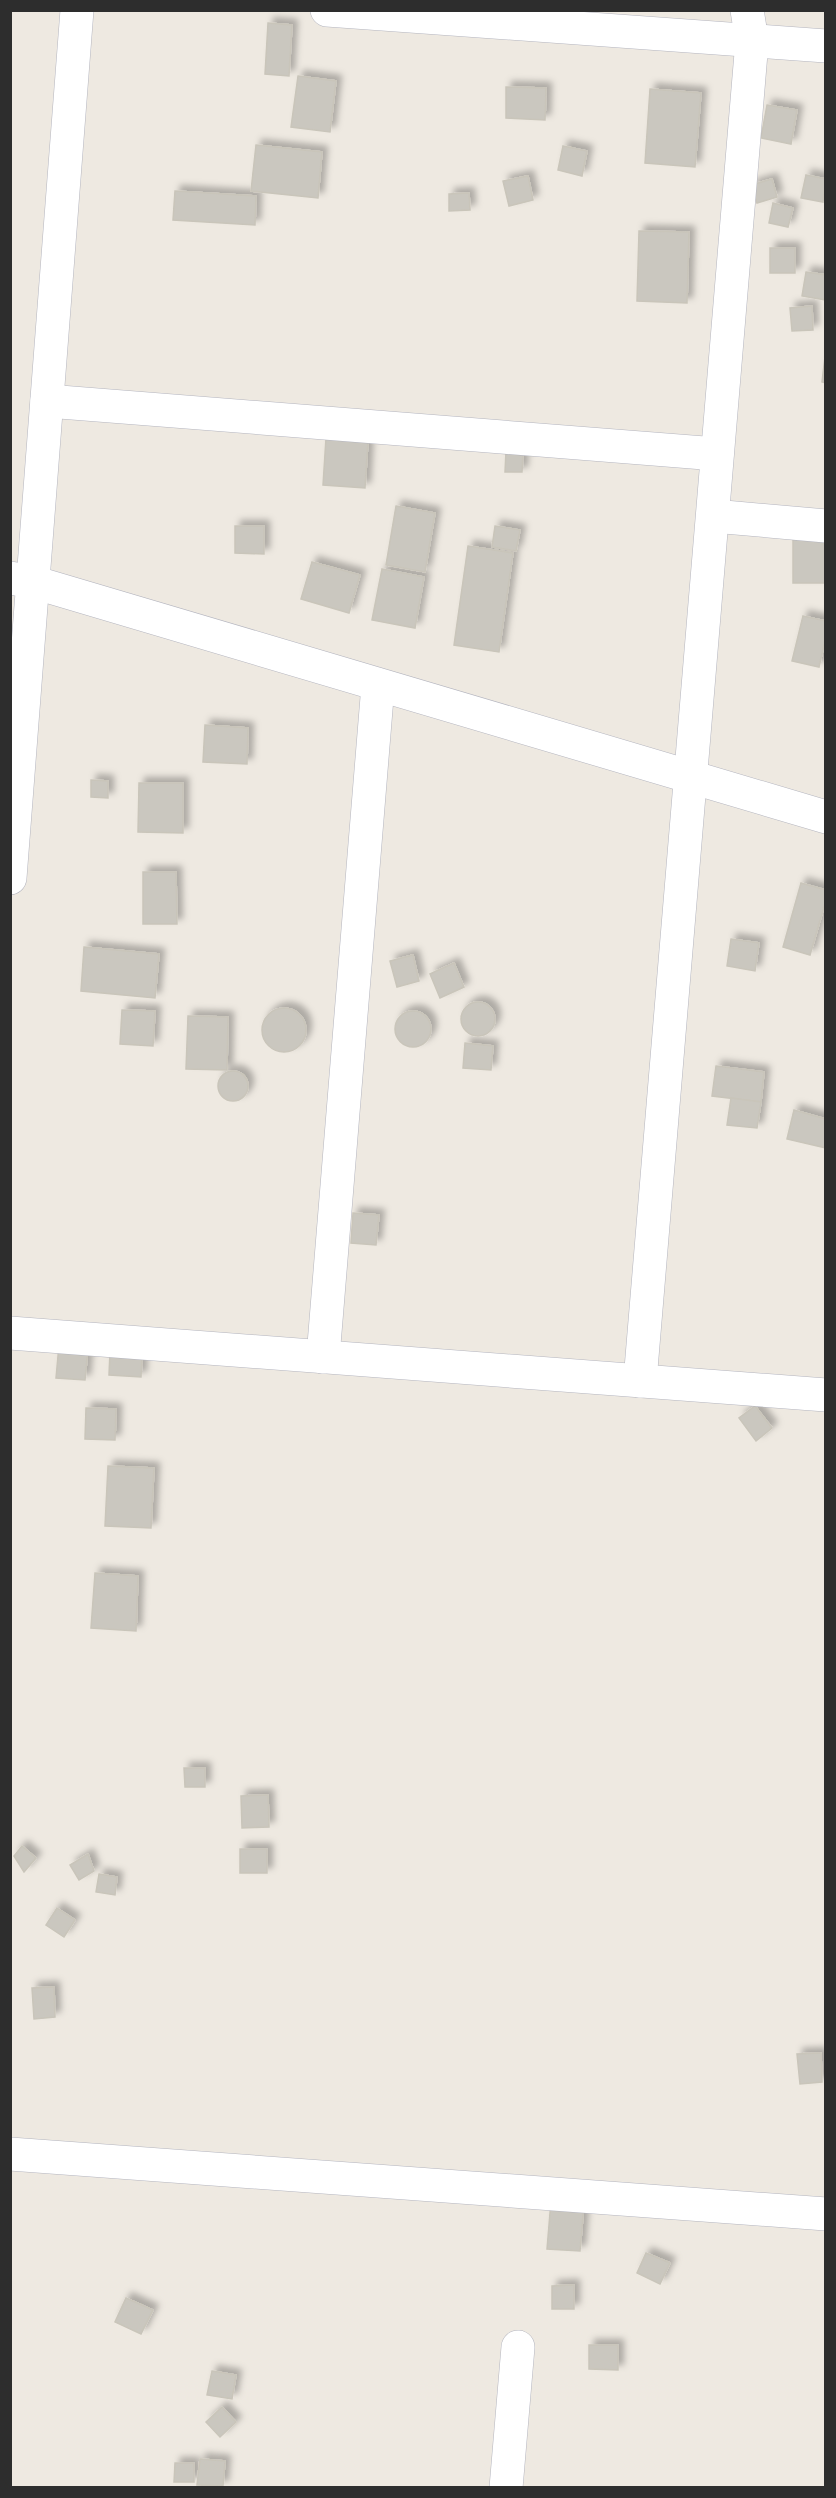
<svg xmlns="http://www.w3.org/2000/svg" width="836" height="2498" font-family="'Archivo Narrow',sans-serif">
<defs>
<filter id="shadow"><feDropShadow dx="5.5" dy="-5.5" stdDeviation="3" flood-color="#0004"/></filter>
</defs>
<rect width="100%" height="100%" fill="#eee9e1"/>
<g fill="#cac7bf" stroke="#c9c5ba" stroke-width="1.5" filter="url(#shadow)">
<path d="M268 23 292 25 289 76 265 74Z"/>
<path d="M298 76 336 81 330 132 291 127Z"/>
<path d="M506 87 546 88 545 120 506 118Z"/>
<path d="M650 89 701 93 695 167 645 163Z"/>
<path d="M767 105 797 110 791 144 761 138Z"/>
<path d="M256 145 322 152 318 198 251 191Z"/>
<path d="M563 146 587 151 582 176 558 170Z"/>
<path d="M806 175 826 179 823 202 801 198Z"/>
<path d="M528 176 533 200 509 206 503 181Z"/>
<path d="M772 179 777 197 757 203 751 185Z"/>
<path d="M175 191 256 196 255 225 173 220Z"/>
<path d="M469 193 470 210 449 211V194Z"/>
<path d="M773 203 793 208 788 227 769 223Z"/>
<path d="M639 231 689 232 687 303 637 301Z"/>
<rect x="770" y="248" width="25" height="25"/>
<path d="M806 272 826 275V300L802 296Z"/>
<path d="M812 306 813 330 792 331 790 308Z"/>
<path d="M826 348V383L822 382Z"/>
<path d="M326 438 368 441 365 488 323 485Z"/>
<path d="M506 451 523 452 522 472H505Z"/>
<path d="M396 506 435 513 425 572 386 565Z"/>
<path d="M235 526H264V554L235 553Z"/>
<path d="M495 526 520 530 516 551 492 547Z"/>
<rect x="793" y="537" width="33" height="46"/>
<path d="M468 546 513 553 499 652 454 645Z"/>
<path d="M312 562 360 575 349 613 301 599Z"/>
<path d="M382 569 424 577 415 628 372 620Z"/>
<path d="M803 616 826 621V636L819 667 792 661Z"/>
<path d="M205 725 248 728 247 764 203 762Z"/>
<path d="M91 780 108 781V798L91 797Z"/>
<path d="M139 783H183V833L138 832Z"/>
<path d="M143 872H176L177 924H143Z"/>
<path d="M801 883 826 890V900L810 955 783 947Z"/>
<path d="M731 939 759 943 755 971 727 966Z"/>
<path d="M84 947 159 954 155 998 81 991Z"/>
<path d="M413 955 419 981 397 987 390 961Z"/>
<path d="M454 963 464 987 440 998 430 974Z"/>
<circle cx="478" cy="1019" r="17"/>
<circle cx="284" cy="1030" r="22"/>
<path d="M122 1010 155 1011 153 1046 120 1044Z"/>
<circle cx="413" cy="1029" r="18"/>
<path d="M188 1016 228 1017 227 1070 186 1069Z"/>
<path d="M465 1043 493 1046 491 1070 463 1068Z"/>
<path d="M716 1066 764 1072 761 1102 712 1096Z"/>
<circle cx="233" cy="1086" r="15"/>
<path d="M731 1098 761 1102 757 1128 727 1125Z"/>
<path d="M794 1110 826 1119V1148L787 1139Z"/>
<path d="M353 1213 379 1215 376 1245 351 1243Z"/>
<path d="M59 1345 88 1348 85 1380 56 1378Z"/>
<path d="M110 1352 142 1354 141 1377 109 1375Z"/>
<path d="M755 1406 772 1428 756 1441 739 1418Z"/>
<path d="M86 1408 116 1409 115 1440 85 1439Z"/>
<path d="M108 1466 154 1468 151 1528 105 1526Z"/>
<path d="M95 1573 138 1576 136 1631 91 1628Z"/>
<path d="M184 1768H205V1787H185Z"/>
<path d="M268 1795 269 1827 242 1828 241 1796Z"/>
<path d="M22 1846 36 1858 24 1872 14 1856Z"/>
<rect x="240" y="1849" width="27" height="24"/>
<path d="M88 1854 94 1871 79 1880 70 1865Z"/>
<path d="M99 1874 117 1877 115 1895 96 1892Z"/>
<path d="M57 1908 75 1920 64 1937 46 1925Z"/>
<path d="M54 1987 55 2017 34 2019 32 1988Z"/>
<path d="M821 2053 822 2082 800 2084 797 2054Z"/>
<path d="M551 2201 584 2204 580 2251 547 2249Z"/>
<path d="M646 2253 670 2263 660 2284 637 2273Z"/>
<path d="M574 2285V2309H552V2286Z"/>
<path d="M126 2298 153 2310 141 2334 115 2322Z"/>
<path d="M589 2345H618V2370L589 2369Z"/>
<path d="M212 2371 236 2375 232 2399 207 2395Z"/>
<path d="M222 2407 236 2422 220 2437 206 2422Z"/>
<path d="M200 2459 225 2461 223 2486 197 2485Z"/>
<path d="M175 2463H194V2482H174Z"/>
</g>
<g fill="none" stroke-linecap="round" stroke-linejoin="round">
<defs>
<g id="street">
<path d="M327 10 826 46"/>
<path d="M47 401 717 454"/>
<path d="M713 516 826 526"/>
<path d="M10 878 77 10"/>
<path d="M10 1333 826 1395"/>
<path d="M323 1357 378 685"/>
<path d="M640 1381 752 41 747 10"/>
<path d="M10 2154 826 2214"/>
<path d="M506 2488 518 2347"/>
</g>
<path id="secondary" d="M10 578 33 582 826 817"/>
</defs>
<use href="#street" stroke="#b4b5bf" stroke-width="34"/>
<use href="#secondary" stroke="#b4b5bf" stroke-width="34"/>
<use href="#street" stroke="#fff" stroke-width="33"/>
<use href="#secondary" stroke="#fff" stroke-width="33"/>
</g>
<rect width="836" height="2498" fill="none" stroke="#2d2d2d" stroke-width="24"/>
</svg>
